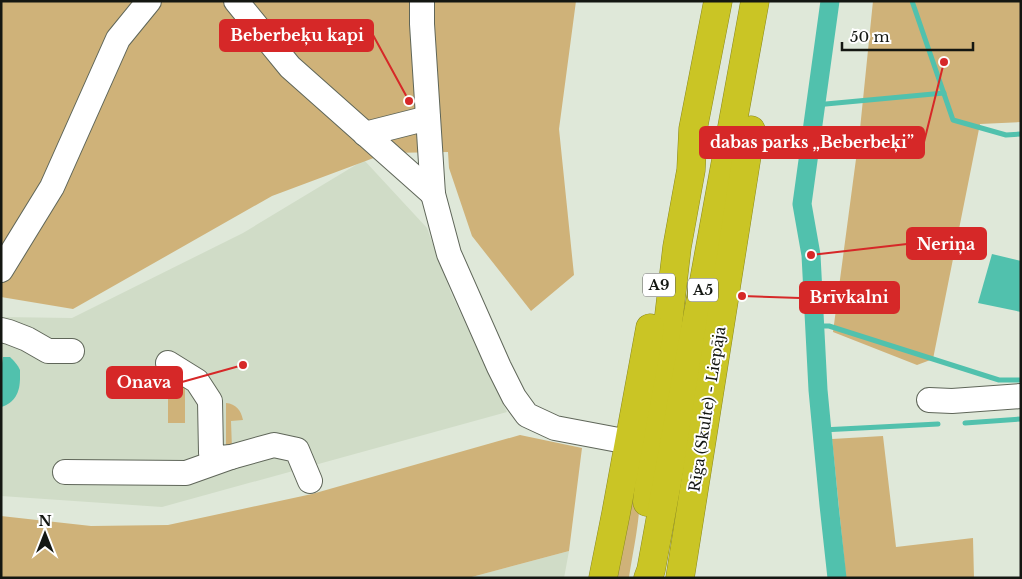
<svg xmlns="http://www.w3.org/2000/svg" width="1022" height="579" font-family="'Libre Baskerville',serif">
<rect width="100%" height="100%" fill="#dfe8d9"/>
<g fill="#d0dcc7">
<path d="M364 160 427 228 451 293 507 412 162 507 1 496V317L72 318 243 233Z"/>
<path d="M569 551 564 578H468Z"/>
</g>
<g fill="#cfb279">
<path d="M1 1H576L559 129 574 275 531 311 472 236 449 168 448 152 387 153 272 196 73 309 1 297Z"/>
<path d="M873 1H1021V122L980 124 933 359 917 365 833 332 860 129Z"/>
<path d="M168 373 185 379V423H168Z"/>
<path d="M226 403C236 404 241 410 243 420L231 421 232 449H226Z"/>
<path d="M520 435 582 448 569 551 468 578H1V516L91 526 168 525 312 494Z"/>
<path d="M883 436 896 547 973 538 974 578H846L832 439Z"/>
<path d="M633 484H638C644 504 632 555 629 578H612Z"/>
</g>
<g fill="#51c1ad">
<path d="M992 254 1021 261V312L978 303Z"/>
<path d="M3 357H10C13 360 18 365 20 370 20 371 20 378 20 378 20 392 15 403 1 407V369Z"/>
</g>
<g fill="none" stroke-linecap="round" stroke-linejoin="round">
<g stroke="#51c1ad" stroke-width="5">
<path d="M912 1 953 120 1006 135 1021 134"/>
<path d="M815 105 944 93"/>
<path d="M814 326H829L999 380H1021"/>
<path d="M965 423 1021 419"/>
<path d="M822 430 938 424"/>
</g>
<path stroke="#51c1ad" stroke-width="19" d="M830 1 802 204 811 255 818 390 829 505 837 578"/>
<defs>
<g id="minor">
<path d="M236 1 290 67 433 194"/>
<path d="M422 1V24L433 194 449 254 499 367 514 397 527 415 555 428 629 442"/>
<path d="M365 134 428 118"/>
<path d="M1 270 52 187 118 39 149 1"/>
<path d="M1 330 9 332 27 339 48 351H72"/>
<path d="M168 363 197 381 210 401 211 453 219 458 231 457 274 445 297 450 310 481"/>
<path d="M929 400 952 401 1021 396"/>
<path d="M65 472 186 473 231 457"/>
</g>
<g id="highway">
<path d="M647 502 677 247 691 170 693 129 718 1"/>
<path d="M603 578 616 513 650 328"/>
<path d="M648 578 651 570 755 1"/>
<path d="M680 578 751 130"/>
</g>
</defs>
<use href="#minor" stroke="#5f6659" stroke-width="26"/>
<use href="#highway" stroke="#8a881e" stroke-width="29"/>
<use href="#minor" stroke="#fff" stroke-width="24"/>
<use href="#highway" stroke="#cac525" stroke-width="28"/>
</g>
<g text-anchor="middle" dominant-baseline="central" stroke-width="4" stroke-linejoin="round" paint-order="stroke">
<g fill="#fff" stroke="#5a5d59" stroke-width="1">
<rect x="643" y="273.5" width="32" height="23" rx="4"/>
<rect x="688" y="278.5" width="30" height="23" rx="4"/>
</g>
<g font-size="14" font-weight="bold" fill="#141712">
<text x="659" y="285">A9</text>
<text x="703" y="290">A5</text>
</g>
<g font-size="15" fill="#141712" stroke="#fff">
<text transform="translate(707 409) rotate(-81)">Rīga (Skulte) - Liepāja</text>
</g>
</g>
<path fill="none" stroke="#d62828" stroke-width="2" d="M409 101L373 35M944 62L924 142M811 255L907 244M742 296L800 298M243 365L182 382"/>
<g fill="#d62828" stroke="#fff" stroke-width="2">
<circle cx="409" cy="101" r="5"/>
<circle cx="944" cy="62" r="5"/>
<circle cx="811" cy="255" r="5"/>
<circle cx="742" cy="296" r="5"/>
<circle cx="243" cy="365" r="5"/>
</g>
<g fill="#d62828" stroke="#d62828" stroke-width="2">
<rect x="220" y="20" width="153" height="31" rx="5"/>
<rect x="700" y="127" width="224" height="31" rx="5"/>
<rect x="907" y="228" width="79" height="31" rx="5"/>
<rect x="800" y="282" width="99" height="31" rx="5"/>
<rect x="107" y="367" width="75" height="31" rx="5"/>
</g>
<g font-size="16" text-anchor="middle" font-weight="bold" fill="#fff">
<text x="297" y="41">Beberbeķu kapi</text>
<text x="812" y="148">dabas parks „Beberbeķi”</text>
<text x="946" y="250">Neriņa</text>
<text x="849" y="303">Brīvkalni</text>
<text x="144" y="388">Onava</text>
</g>
<rect width="1022" height="579" fill="none" stroke="#141712" stroke-width="5"/>
<g transform="translate(45 534)" stroke="#ffffff" stroke-width="4" paint-order="stroke">
<path d="M0-4L9 19L0 12L-9 19Z" fill="#141712"/>
<text y="-8" font-size="14" font-weight="bold" text-anchor="middle" fill="#141712">N</text>
</g>
<path d="M842 42v8h131v-8" fill="none" stroke="#141712" stroke-width="2.5"/>
<text x="850" y="42" font-size="15" fill="#141712" stroke="#ffffff" stroke-width="4" paint-order="stroke">50 m</text>
</svg>
